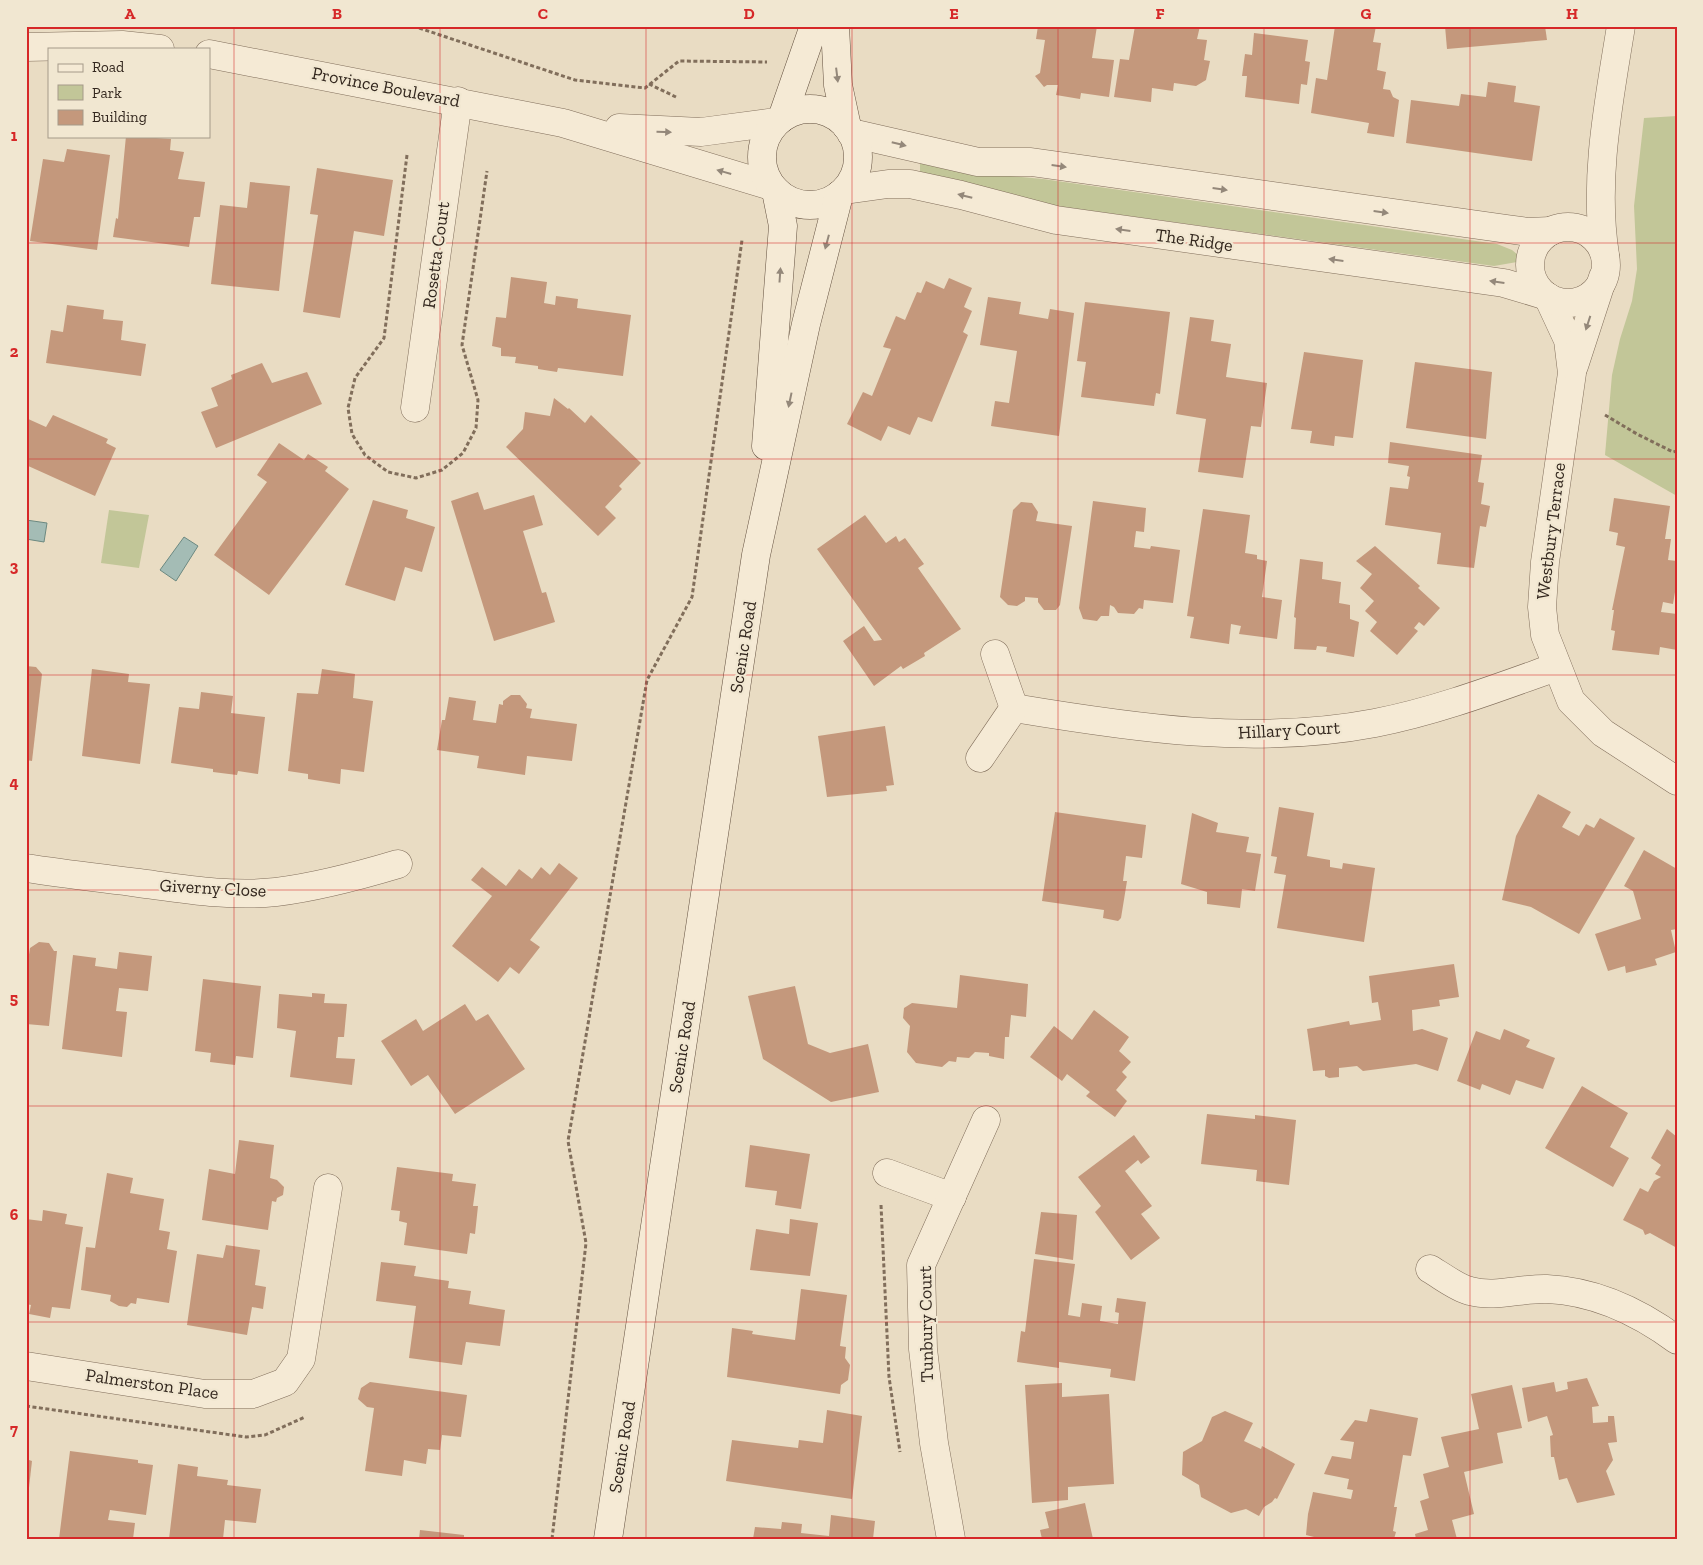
<svg xmlns="http://www.w3.org/2000/svg" width="1703" height="1565" font-family="'Zilla Slab',serif">
<rect width="100%" height="100%" fill="#e9dcc3"/>
<g fill="#c2c698">
<path d="M1677 116V496L1605 455 1612 375 1620 339 1632 301 1637 269 1634 206 1644 118Z"/>
<path d="M920 162 990 174 1043 179 1497 244 1512 250 1518 255 1517 262 1494 266 1063 207 920 176Z"/>
<path d="M109 510 149 515 139 568 101 563Z"/>
</g>
<g fill="#a4bcb5" stroke="#6c8981">
<path d="M26 520 47 523 44 542 26 539Z"/>
<path d="M184 537 198 546 176 581 160 570Z"/>
</g>
<g fill="#c4987c">
<path d="M1038 26H1097L1092 58 1114 60 1109 97 1081 93 1080 99 1056 95 1058 85H1047L1044 87 1035 76 1040 73 1045 40 1036 39Z"/>
<path d="M1135 26H1200L1197 39 1207 40 1204 60 1210 61 1206 80 1196 86 1174 83 1173 91 1152 88 1151 102 1114 97 1120 59 1129 60Z"/>
<path d="M1335 26H1376L1373 42 1381 43 1377 70 1386 72 1383 89 1390 90 1393 97 1399 100 1394 137 1367 133 1369 123 1311 113 1316 78 1327 80Z"/>
<path d="M1445 26H1545L1547 40 1447 49Z"/>
<path d="M1254 33 1308 40 1305 61 1310 62 1307 85 1301 84 1299 104 1245 97 1247 76H1242L1245 54 1252 55Z"/>
<path d="M1488 82 1516 86 1514 102 1540 106 1532 161 1406 143 1411 100 1459 106 1461 94 1486 97Z"/>
<path d="M126 136 171 139 170 150 184 152 178 179 205 182 200 217H194L189 247 113 237 116 218 118 219Z"/>
<path d="M67 149 110 155 97 250 30 241 43 159 64 162Z"/>
<path d="M317 168 393 180 384 236 354 231 340 318 303 312 318 215 310 214Z"/>
<path d="M250 182 290 186 279 291 211 284 220 205 247 208Z"/>
<path d="M511 277 547 282 544 303 555 305 556 296 578 299 577 308 631 315 623 376 558 368 557 372 538 369V366L515 363 516 357 501 356V348L492 346 496 317 506 318Z"/>
<path d="M949 278 972 288 964 307 972 311 963 332 968 335 932 422 918 417 910 435 888 426 881 441 847 424 863 392 872 396 891 349 883 347 896 316 905 320 917 292 921 293 926 281 944 289Z"/>
<path d="M988 297 1021 302 1019 314 1048 319 1050 309 1074 313 1059 436 991 426 995 401 1009 403 1017 351 980 345Z"/>
<path d="M1085 302 1170 312 1160 394 1156 393 1154 406 1081 397 1086 362 1077 361Z"/>
<path d="M67 305 104 310 103 319 123 321 121 340 146 344 141 376 46 363 51 330 63 332Z"/>
<path d="M1190 317 1214 320 1211 341 1231 344 1226 377 1267 383 1261 427 1251 426 1243 478 1198 472 1206 419 1176 414Z"/>
<path d="M1304 352 1363 360 1353 438 1335 436 1334 446 1310 443 1312 431 1291 429Z"/>
<path d="M1415 362 1492 372 1486 439 1406 428Z"/>
<path d="M262 363 272 383 307 372 322 404 216 448 201 412 218 406 211 388 232 379 231 375Z"/>
<path d="M554 398 568 409 569 408 585 423 591 415 641 463 619 486 622 489 605 507 616 518 598 536 506 447 523 429 525 412 550 416Z"/>
<path d="M53 415 108 439 106 443 116 448 95 496 26 465V418L46 427Z"/>
<path d="M1390 442 1482 455 1478 482 1484 483 1481 504 1490 506 1486 527 1480 526 1474 568 1437 564 1441 533 1385 525 1390 487 1408 489 1410 477 1407 476 1409 466 1388 463Z"/>
<path d="M279 443 304 460 308 454 328 467 325 471 349 489 269 595 214 555 267 482 257 475Z"/>
<path d="M478 492 484 510 534 495 543 525 523 531 542 593 546 592 555 622 494 641 451 501Z"/>
<path d="M1614 498 1670 506 1665 539H1671L1668 560 1677 561V580L1673 604 1663 602 1661 612 1677 614V650L1660 647 1659 655 1612 650 1615 631 1611 630 1614 610H1612L1625 547 1616 545 1618 533 1609 531Z"/>
<path d="M373 500 408 510 406 518 435 527 422 572 405 567 395 601 345 585Z"/>
<path d="M1093 501 1146 508 1144 532 1136 531 1134 547 1150 549 1151 546 1180 550 1173 603 1144 600 1143 609 1139 608 1134 614 1118 613 1114 607 1110 605 1109 616H1101L1097 621 1083 619 1079 608Z"/>
<path d="M1021 502 1032 503 1038 512 1036 521 1072 526 1060 605 1056 610H1044L1038 602V598L1025 597V601L1017 606 1008 605 1000 597 1013 510Z"/>
<path d="M1203 509 1250 515 1245 553 1257 555V559L1267 561 1262 597 1282 600 1277 639 1239 634 1241 626 1231 624 1229 644 1190 638 1194 617 1187 616Z"/>
<path d="M865 515 886 543 896 536 899 542 905 538 924 564 918 568 961 629 924 653 925 656 903 669 901 666 874 686 843 641 864 626 874 641 882 640 817 549Z"/>
<path d="M1375 546 1420 586 1418 588 1440 608 1424 626 1419 622 1414 628 1418 631 1397 655 1370 631 1377 622 1365 611 1374 601 1360 588 1372 574 1356 561Z"/>
<path d="M1300 559 1323 562 1322 579 1341 582 1339 603 1350 605V619L1359 622 1354 657 1326 652 1327 647 1317 646 1316 650 1294 649 1296 618 1294 617Z"/>
<path d="M26 666 36 667 42 674 32 761 26 760Z"/>
<path d="M92 669 129 674 128 682 150 684 140 764 82 756Z"/>
<path d="M322 669 355 674 353 698 373 701 364 772 341 769 340 784 308 779V774L288 771 297 693 318 694Z"/>
<path d="M201 692 233 696 231 713 265 717 258 774 238 771 237 775 213 772V769L171 763 179 707 199 709Z"/>
<path d="M511 695H520L527 704 526 708 532 709 530 718 577 724 572 761 527 756 525 775 477 768 479 756 437 750 442 720H445L449 697 476 701 473 720 496 723 499 704 503 705V701Z"/>
<path d="M885 726 894 785 886 786 887 791 827 797 818 736Z"/>
<path d="M1538 794 1571 812 1562 827 1579 836 1586 824 1594 828 1600 818 1635 838 1579 934 1531 907 1502 900 1516 836Z"/>
<path d="M1279 807 1314 813 1307 856 1330 860V867L1342 869 1343 863 1375 868 1364 942 1277 928 1286 875 1274 873 1277 857 1271 856Z"/>
<path d="M1055 812 1146 825 1142 858 1126 856 1123 881H1127L1121 918 1118 921 1103 918 1104 910 1042 901Z"/>
<path d="M1192 813 1218 823 1216 832 1249 837 1246 852 1261 854 1255 891 1242 889 1240 908 1207 904V892L1181 884Z"/>
<path d="M1644 850 1677 869V929L1671 930 1676 952 1655 959 1657 965 1626 973 1625 966 1608 971 1595 934 1641 919 1633 891 1624 886Z"/>
<path d="M559 863 578 878 530 940 540 947 519 974 510 967 498 982 452 946 492 896 471 880 482 867 506 886 519 869 532 879 541 867 550 875Z"/>
<path d="M39 942 49 943 54 951H57L49 1026 26 1024V960L28 961 30 948Z"/>
<path d="M119 952 152 956 148 991 119 988 116 1011 127 1012 122 1057 62 1049 73 955 96 958 95 966 117 969Z"/>
<path d="M1454 964 1459 997 1439 1000 1440 1006 1412 1010 1413 1031 1422 1029 1448 1038 1438 1071 1416 1064 1363 1071 1357 1066 1339 1068V1077L1329 1078 1325 1076V1070L1313 1071 1307 1029 1349 1021 1350 1025 1381 1020 1378 1002 1372 1003 1369 976Z"/>
<path d="M960 975 1028 984 1026 1017 1011 1015 1009 1037H1005L1004 1059 989 1056V1053L975 1052 969 1058 957 1057 956 1062 949 1061 942 1067 916 1063 907 1052 910 1026 903 1018 904 1008 912 1003 957 1008Z"/>
<path d="M203 979 261 986 253 1058 236 1056 235 1065 210 1062 211 1053 195 1051Z"/>
<path d="M795 986 808 1044 830 1053 868 1044 879 1092 831 1102 763 1059 748 996Z"/>
<path d="M312 993 325 994 324 1003 347 1004 344 1037H338L336 1058 355 1059 352 1085 290 1077 296 1031 277 1028 279 994 312 997Z"/>
<path d="M465 1004 476 1021 488 1014 525 1069 455 1114 428 1075 411 1086 381 1041 416 1019 423 1031Z"/>
<path d="M1094 1010 1129 1037 1119 1051 1131 1062 1122 1072 1127 1077 1116 1090 1127 1101 1115 1117 1086 1096 1090 1092 1067 1074 1062 1081 1030 1057 1054 1026 1072 1040Z"/>
<path d="M1504 1029 1530 1040 1526 1047 1555 1058 1543 1089 1516 1080 1510 1095 1482 1084 1480 1090 1457 1081 1476 1031 1500 1040Z"/>
<path d="M1582 1086 1628 1113 1610 1147 1629 1158 1613 1187 1545 1148Z"/>
<path d="M1207 1114 1255 1119V1115L1296 1120 1289 1185 1256 1181 1257 1170 1201 1164Z"/>
<path d="M1667 1129 1677 1137V1248L1650 1233 1645 1235 1643 1230 1623 1220 1640 1188 1648 1192 1654 1181 1661 1177 1655 1174 1661 1165 1651 1158Z"/>
<path d="M1134 1135 1150 1157 1141 1164 1138 1160 1125 1171 1152 1206 1141 1214 1160 1238 1131 1260 1095 1212 1101 1206 1078 1177Z"/>
<path d="M239 1140 274 1145 270 1178 277 1180 284 1187 283 1195 277 1198 276 1202 272 1201 268 1230 202 1220 209 1169 235 1174Z"/>
<path d="M750 1145 810 1154 801 1209 775 1205 777 1191 745 1187Z"/>
<path d="M397 1167 453 1174 452 1181 476 1184 473 1206H478L475 1234 470 1233 467 1254 404 1245 407 1223 399 1221 400 1211 391 1210Z"/>
<path d="M107 1173 133 1178 130 1193 164 1199 159 1230 170 1232 167 1249 177 1251 169 1303 137 1298 136 1304 131 1303 127 1307 119 1306 110 1301 111 1295 81 1290 86 1247 95 1248Z"/>
<path d="M43 1210 67 1214 65 1224 83 1227 70 1309 52 1307 50 1318 29 1314 31 1305 26 1304V1219L42 1221Z"/>
<path d="M1041 1212 1077 1215 1073 1260 1035 1254Z"/>
<path d="M790 1219 818 1223 810 1276 750 1270 756 1229 789 1234Z"/>
<path d="M226 1245 260 1250 255 1285 266 1287 263 1309 252 1307 247 1335 187 1325 197 1254 223 1258Z"/>
<path d="M1034 1259 1075 1264 1068 1315 1080 1317 1082 1303 1102 1306 1100 1321 1118 1324 1119 1313 1115 1312 1117 1298 1146 1302 1135 1381 1110 1377 1111 1369 1059 1362V1368L1017 1362 1021 1331 1025 1332Z"/>
<path d="M381 1262 416 1266 414 1276 449 1281 448 1288 471 1291 469 1304 505 1310 500 1346 466 1342 462 1365 409 1358 416 1306 376 1301Z"/>
<path d="M801 1289 847 1295 840 1346 846 1347 845 1358 850 1365 848 1380 841 1385 840 1394 727 1377 732 1328 753 1331 752 1334 795 1340Z"/>
<path d="M1587 1378 1599 1406 1592 1407 1593 1423 1608 1422V1416H1614L1617 1442 1608 1443 1613 1460 1606 1471 1615 1495 1577 1503 1567 1478 1559 1480 1554 1457H1551L1550 1436 1553 1435 1547 1416 1528 1422 1522 1388 1554 1382 1556 1392 1568 1389 1567 1382Z"/>
<path d="M370 1382 467 1395 461 1437 442 1435 440 1450 428 1449 426 1464 404 1460 402 1476 365 1471 374 1408 367 1407 358 1399 361 1388Z"/>
<path d="M1062 1383V1397L1109 1394 1114 1484 1068 1487V1500L1032 1503 1025 1385Z"/>
<path d="M1512 1385 1522 1428 1497 1433 1503 1463 1464 1472 1474 1514 1452 1520 1457 1539H1416L1415 1534 1428 1530 1420 1501 1429 1498 1423 1474 1449 1467 1441 1437 1479 1429 1471 1394Z"/>
<path d="M1370 1409 1418 1418 1411 1456 1403 1455 1394 1507H1397L1393 1531 1396 1532 1394 1539H1322L1306 1535 1308 1514 1313 1492 1351 1499 1353 1490 1347 1489 1349 1479 1324 1474 1332 1456 1351 1459 1354 1442 1340 1440 1355 1420 1367 1422Z"/>
<path d="M827 1410 862 1416 852 1499 726 1481 732 1440 798 1448 799 1440 823 1443Z"/>
<path d="M1225 1411 1253 1423 1244 1441 1261 1449 1262 1446 1295 1464 1277 1499 1275 1498 1272 1502 1264 1507 1259 1516 1246 1509 1231 1513 1201 1497 1199 1485 1182 1475 1183 1452 1202 1441 1212 1417Z"/>
<path d="M70 1451 138 1460V1463L153 1465 146 1515 110 1510 108 1520 135 1523 133 1539H59Z"/>
<path d="M26 1459 32 1461 27 1505H26Z"/>
<path d="M178 1464 198 1467 197 1476 228 1480 227 1485 261 1489 256 1523 225 1520 223 1539H169Z"/>
<path d="M1085 1503 1093 1539H1042L1040 1530 1049 1528 1045 1512Z"/>
<path d="M831 1515 875 1521 873 1539H753L755 1527 781 1529 782 1522 802 1524 801 1533 829 1536Z"/>
<path d="M420 1530 464 1535V1539H419Z"/>
</g>
<g fill="none" stroke-linecap="round" stroke-linejoin="round">
<defs>
<g id="minor">
<path d="M1548 297 1568 340 1572 373 1545 562 1542 607 1545 635 1571 701 1603 733 1677 781"/>
<path d="M1574 366 1603 277"/>
<path d="M415 408 458 101"/>
<path d="M995 654 1014 708"/>
<path d="M1014 708C1134 728 1255 746 1375 723 1437 711 1497 688 1556 667"/>
<path d="M980 758 1014 708"/>
<path d="M26 868C64 874 101 878 139 883 184 889 230 897 276 892 317 887 358 876 398 864"/>
<path d="M887 1173 952 1197"/>
<path d="M1430 1269C1442 1276 1457 1288 1470 1291 1495 1298 1522 1288 1547 1289 1595 1291 1639 1312 1677 1340"/>
<path d="M26 1366 205 1394H253L285 1382 301 1359 328 1188"/>
<path d="M951 1539 934 1443 923 1349 921 1265 986 1120"/>
</g>
<g id="tertiary">
<path d="M26 47 122 45 160 49"/>
<path d="M209 54 563 123 771 186"/>
<path d="M619 128 701 132 776 122"/>
<path d="M851 133 978 162H1031L1507 229 1528 232 1551 231"/>
<path d="M845 190 888 184H910L961 195 1056 220 1504 283 1544 295"/>
<circle cx="1568" cy="265" r="38"/>
<path d="M1605 255C1593 179 1609 101 1621 26"/>
</g>
<g id="secondary">
<path d="M835 26 838 85 847 127"/>
<circle cx="810" cy="157" r="48"/>
<path d="M782 118 814 26"/>
<path d="M766 446 783 226 776 191"/>
<path d="M608 1539 756 555 806 324 839 195"/>
</g>
</defs>
<use href="#minor" stroke="#816e5b" stroke-width="29"/>
<use href="#tertiary" stroke="#816e5b" stroke-width="29"/>
<use href="#secondary" stroke="#63503f" stroke-width="29"/>
<g stroke="#816e5b" stroke-width="3" stroke-dasharray="4 2.5" stroke-linecap="butt">
<path d="M413 26 575 80 645 88 679 61 767 62"/>
<path d="M649 84 676 97"/>
<path d="M407 155 384 338 355 378 348 408 352 434 365 455 388 472 416 478 442 470 463 453 476 428 478 400 462 345 487 171"/>
<path d="M1605 415 1637 434 1673 452 1677 451"/>
<path d="M881 1205 889 1377 900 1452"/>
<path d="M26 1406 246 1437 265 1435 305 1417"/>
<path d="M552 1539 586 1243 568 1141 647 680 692 597 742 240"/>
</g>
<use href="#minor" stroke="#f5ead5" stroke-width="28"/>
<use href="#tertiary" stroke="#f5ead5" stroke-width="28"/>
<use href="#secondary" stroke="#f5ead5" stroke-width="28"/>
</g>
<defs><path id="oneway-solid" d="M-6-.8H1V-3.2L6.5 0L1 3.2V.8H-6Z" transform="scale(1.25)"/></defs>
<g fill="#94887a">
<use href="#oneway-solid" transform="translate(837 75) rotate(83)"/>
<use href="#oneway-solid" transform="translate(664 132) rotate(2)"/>
<use href="#oneway-solid" transform="translate(899 144) rotate(14)"/>
<use href="#oneway-solid" transform="translate(1059 166) rotate(8)"/>
<use href="#oneway-solid" transform="translate(724 172) rotate(-164)"/>
<use href="#oneway-solid" transform="translate(1220 189) rotate(8)"/>
<use href="#oneway-solid" transform="translate(965 196) rotate(-166)"/>
<use href="#oneway-solid" transform="translate(1381 212) rotate(8)"/>
<use href="#oneway-solid" transform="translate(1123 230) rotate(-172)"/>
<use href="#oneway-solid" transform="translate(827 242) rotate(105)"/>
<use href="#oneway-solid" transform="translate(1336 260) rotate(-172)"/>
<use href="#oneway-solid" transform="translate(780 275) rotate(-86)"/>
<use href="#oneway-solid" transform="translate(1497 282) rotate(-172)"/>
<use href="#oneway-solid" transform="translate(1588 323) rotate(108)"/>
<use href="#oneway-solid" transform="translate(790 400) rotate(102)"/>
</g>
<path fill="none" stroke="#d62828" stroke-width="1" stroke-opacity="0.55" d="M234 26V1539M440 26V1539M646 26V1539M852 26V1539M1058 26V1539M1264 26V1539M1470 26V1539M26 243H1677M26 459H1677M26 675H1677M26 890H1677M26 1106H1677M26 1322H1677"/>
<g text-anchor="middle" dominant-baseline="central" stroke-width="4.5" stroke-linejoin="round" paint-order="stroke">
<g font-size="18" fill="#33271e" stroke="#f1e7d1">
<text transform="translate(386 87) rotate(11)">Province Boulevard</text>
<text transform="translate(1194 240) rotate(8)">The Ridge</text>
<text transform="translate(436 255) rotate(-82)">Rosetta Court</text>
<text transform="translate(1551 531) rotate(-83)">Westbury Terrace</text>
<text transform="translate(743 647) rotate(-81)">Scenic Road</text>
<text transform="translate(1289 730) rotate(-3)">Hillary Court</text>
<text transform="translate(213 888) rotate(3)">Giverny Close</text>
<text transform="translate(682 1047) rotate(-81)">Scenic Road</text>
<text transform="translate(926 1324) rotate(-91)">Tunbury Court</text>
<text transform="translate(152 1384) rotate(8)">Palmerston Place</text>
<text transform="translate(622 1447) rotate(-81)">Scenic Road</text>
</g>
</g>
<rect width="1703" height="1565" fill="none" stroke="#f1e7d1" stroke-width="55"/>
<rect x="48" y="48" width="162" height="90" fill="#f1e7d1" stroke="#a59a89"/>
<rect x="58" y="64" width="25" height="8" fill="#f5ead5" stroke="#a59a89"/>
<text x="92" y="72" font-size="15" fill="#33271e">Road</text>
<rect x="58" y="85" width="25" height="15" fill="#c2c698" stroke="#a59a89"/>
<text x="92" y="98" font-size="15" fill="#33271e">Park</text>
<rect x="58" y="110" width="25" height="15" fill="#c4987c" stroke="#a59a89"/>
<text x="92" y="122" font-size="15" fill="#33271e">Building</text>
<rect x="28" y="28" width="1648" height="1510" fill="none" stroke="#d62828" stroke-width="2"/>
<g font-size="16" text-anchor="middle" font-weight="bold" fill="#d62828">
<text x="130" y="19">A</text>
<text x="337" y="19">B</text>
<text x="543" y="19">C</text>
<text x="749" y="19">D</text>
<text x="954" y="19">E</text>
<text x="1160" y="19">F</text>
<text x="1366" y="19">G</text>
<text x="1572" y="19">H</text>
<text x="14" y="141">1</text>
<text x="14" y="357">2</text>
<text x="14" y="572">3</text>
<text x="14" y="788">4</text>
<text x="14" y="1004">5</text>
<text x="14" y="1220">6</text>
<text x="14" y="1435">7</text>
</g>
</svg>
